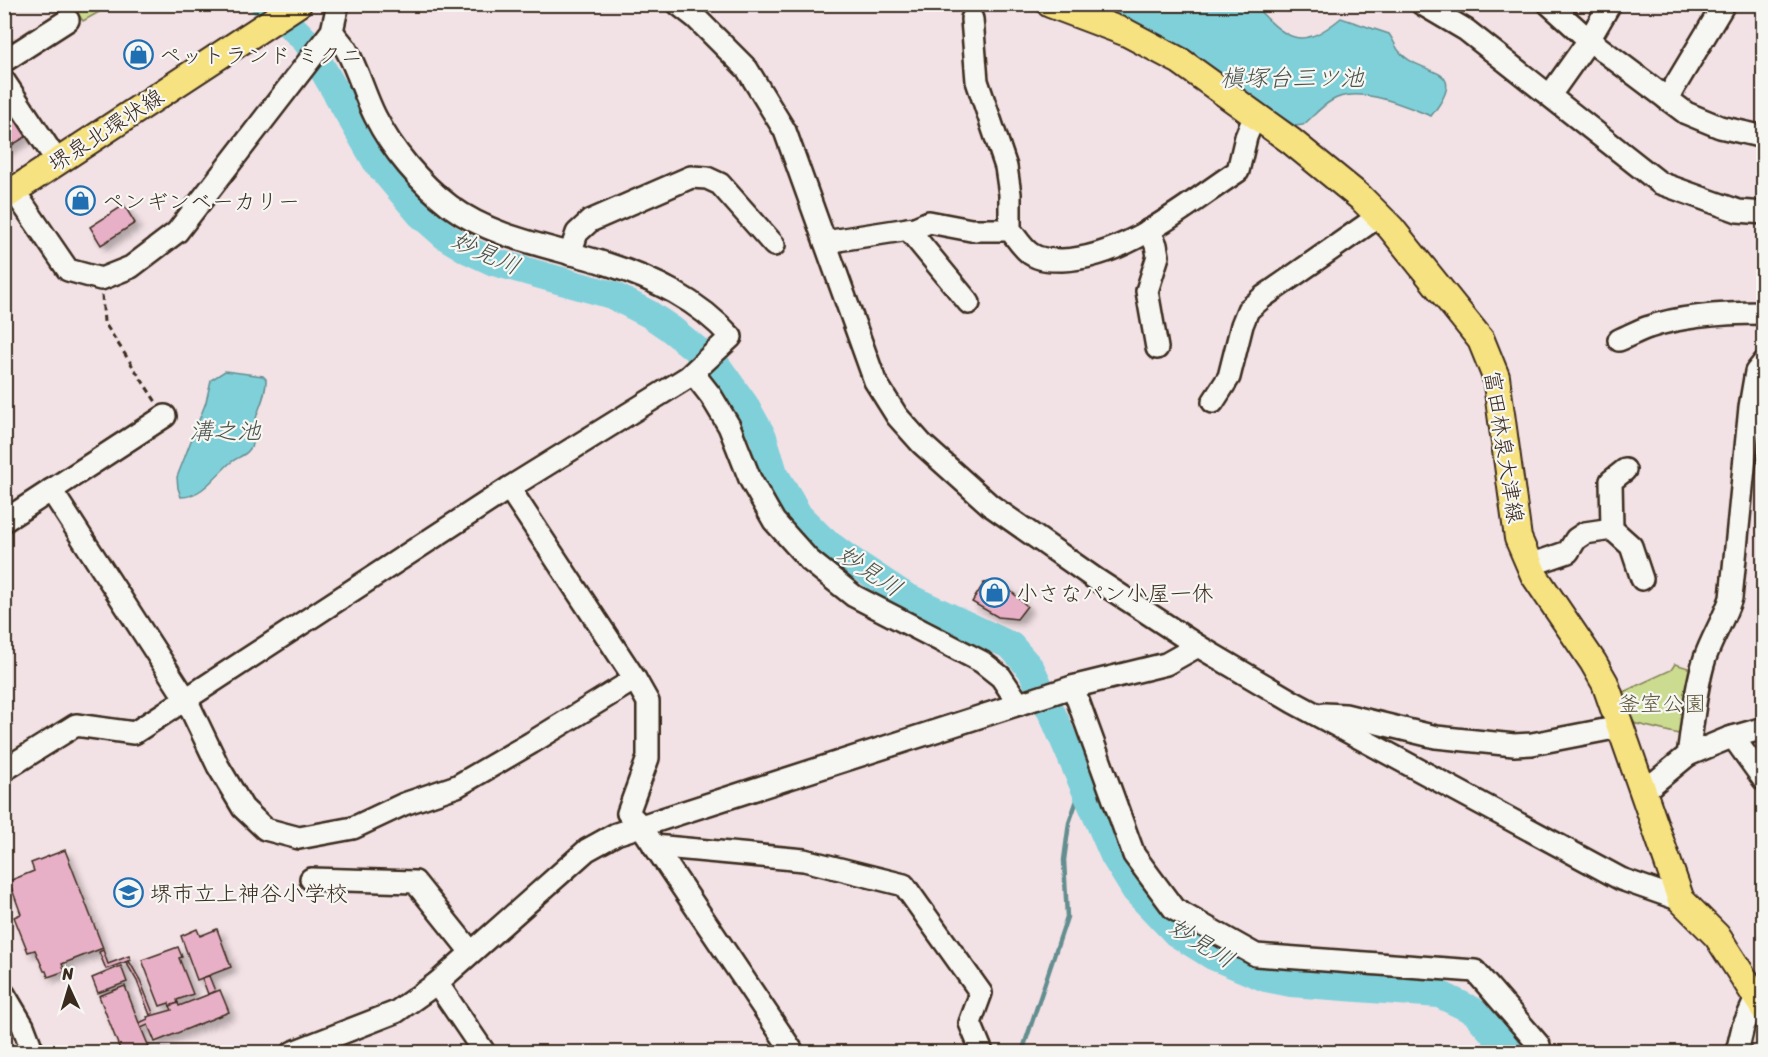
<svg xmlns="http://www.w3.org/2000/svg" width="1768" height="1057" font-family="Sriracha,'Klee One',sans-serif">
<defs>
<filter id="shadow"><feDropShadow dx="5.5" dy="5.5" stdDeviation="3" flood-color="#0004"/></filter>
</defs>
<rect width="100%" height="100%" fill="#f2e1e5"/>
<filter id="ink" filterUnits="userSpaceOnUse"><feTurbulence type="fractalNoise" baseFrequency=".0167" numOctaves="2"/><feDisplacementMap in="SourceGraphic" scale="12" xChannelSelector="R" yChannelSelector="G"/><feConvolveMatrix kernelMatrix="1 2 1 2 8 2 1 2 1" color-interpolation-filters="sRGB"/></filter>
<g filter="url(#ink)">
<g fill="#cbdb8f" stroke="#838256" stroke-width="1.5">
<path d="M80 5V4L112 5 83 21 74 8Z"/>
<path d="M1675 664 1695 670 1683 735 1629 722 1621 693 1671 670Z"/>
</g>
<g fill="#80d0da" stroke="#648e8f" stroke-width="1.5">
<path d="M1077 5H1254C1286 39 1300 52 1341 18L1389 34C1393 39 1395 46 1399 51 1420 78 1473 63 1431 116 1405 106 1358 84 1331 101 1319 108 1313 117 1303 125L1295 126 1183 52Z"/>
<path d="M225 371 263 376 266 379C267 398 254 414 253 433 252 439 254 445 249 450 245 456 235 458 230 463 216 475 202 497 181 497L178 488 177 477 206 402 211 380Z"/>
</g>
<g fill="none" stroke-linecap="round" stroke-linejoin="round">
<path stroke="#648e8f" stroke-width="4.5" d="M1022 1052 1067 917 1064 860 1069 823 1083 783"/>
<path stroke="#80d0da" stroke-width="28" d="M264 4 294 29 307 42 377 163 420 214 445 236 468 250 494 262 612 295 649 314 671 329 718 367 745 405 763 437 774 473 799 516 822 539 846 557 905 596 1011 646 1031 669 1056 722 1114 856 1135 890 1176 933 1213 956 1266 978 1291 983 1439 994 1474 1011 1510 1052"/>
</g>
<g fill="#e8b0c6" stroke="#3b2a1e" stroke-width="1.5" filter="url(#shadow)">
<path d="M4 101 27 136 4 150Z"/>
<path d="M124 205 135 223 101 245 90 227Z"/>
<path d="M1000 581 1027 606 1017 619 998 617 972 602 984 583Z"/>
<path d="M65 850 103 948 62 964 65 971 48 977 46 971H44L35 950 28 952 14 917 21 914 9 881 34 871 31 863Z"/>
<path d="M197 929 200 936 217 929 231 967 197 980 181 936Z"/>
<path d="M178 947 182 957 179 958 193 994 177 1000 178 1003 170 1006 169 1003 160 1006 142 960Z"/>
<path d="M103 950 108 964 129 956 131 960 106 969 99 952Z"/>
<path d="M129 961 140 980 153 1013 150 1015 137 981 126 962Z"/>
<path d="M121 966 127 982 98 993 92 978Z"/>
<path d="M209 976 215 991 208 994 202 978Z"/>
<path d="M125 986 139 1023 151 1052H121L99 996Z"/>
<path d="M220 990 229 1012 155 1042 148 1025 141 1028 139 1023 148 1019 147 1017 172 1010 170 1006 178 1003 179 1006Z"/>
</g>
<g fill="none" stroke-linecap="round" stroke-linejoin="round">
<defs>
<g id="minor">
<path d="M678 4 696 18 747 69 785 131 875 381 897 416 922 444 990 505 1097 580 1198 646 1293 702 1621 879 1681 900"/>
<path d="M1422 4 1466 30 1660 183 1738 211 1764 213"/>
<path d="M1549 4 1589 40 1610 4"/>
<path d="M972 19 977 81 1006 167 1010 194V230"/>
<path d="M4 61 68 20"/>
<path d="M4 81 57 161"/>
<path d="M1550 95 1589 40 1686 113 1720 127 1764 137"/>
<path d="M1667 99 1724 4"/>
<path d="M14 191 68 270 101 279 131 267 177 232 332 31 338 4"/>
<path d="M908 229 969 303"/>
<path d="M1149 230 1156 245 1158 256 1147 291 1157 348"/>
<path d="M825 242 915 228 929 222 971 230H1010C1016 237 1023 249 1031 254 1040 260 1051 260 1062 260 1126 258 1186 205 1238 171L1246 137 1255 115"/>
<path d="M570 254 577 233 590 221 691 177 707 178 720 184 774 245"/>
<path d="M1619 340C1629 336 1639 330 1649 327 1681 316 1729 313 1764 313"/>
<path d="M693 373 711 396 729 426 750 479 774 521 809 560 854 596 982 662 1001 677 1019 704"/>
<path d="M1213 402 1229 377 1242 325 1248 310 1263 297 1379 216"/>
<path d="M1625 470 1611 481 1612 529 1631 546 1642 579"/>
<path d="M509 488 635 679 648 702V758L628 813 641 826 793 1052"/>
<path d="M51 490 186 699 218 766 243 808 265 829 299 838 353 828 404 804 457 786 531 743 635 679"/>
<path d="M4 521 165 416"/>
<path d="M1530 565 1568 552 1576 539 1585 533 1612 529"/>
<path d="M1073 687 1134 855 1174 909 1256 955 1475 971 1539 1045 1540 1052"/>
<path d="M1324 714 1345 715 1436 737 1514 745 1532 744 1620 727"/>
<path d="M1733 737 1764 780"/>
<path d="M1688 755 1729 738 1764 728"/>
<path d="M4 770 76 725 134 733 509 488 688 377 731 337C698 300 654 279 607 264 555 247 496 240 450 206 420 183 392 150 375 116 364 94 358 70 346 49 342 43 336 37 332 31"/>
<path d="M1642 793 1688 755C1693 723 1695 689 1705 658 1712 638 1724 619 1731 598L1750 407 1756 372 1764 362"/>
<path d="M654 846 804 860 904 885 981 993 970 1023 982 1052"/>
<path d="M311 879 415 882 471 952"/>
<path d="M437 983 484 1052"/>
<path d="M4 994 23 1026 33 1052"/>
<path d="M293 1052 396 1012 437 983 587 850 616 834 1072 687 1166 664 1198 646"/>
<path d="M1737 1052 1743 1027 1757 996"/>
</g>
<g id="major">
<path d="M1050 4 1127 33 1180 61 1291 141 1361 198 1391 228 1481 340 1496 377 1518 538 1534 575 1593 662 1605 683 1681 900 1717 936 1764 1009"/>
<path d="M4 197 298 4"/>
</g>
</defs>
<use href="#minor" stroke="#3b2a1e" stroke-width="26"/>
<use href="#major" stroke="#3b2a1e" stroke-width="30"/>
<path stroke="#3b2a1e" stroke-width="3" stroke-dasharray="6 4.5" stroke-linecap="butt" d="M102 295 104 322 156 402"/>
<use href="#minor" stroke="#f6f6f2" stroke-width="21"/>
<use href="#major" stroke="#f7e281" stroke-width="26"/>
</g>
</g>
<defs>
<symbol id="shop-ring" viewBox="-11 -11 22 22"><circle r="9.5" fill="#f6f6f2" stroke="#1f6fb2" stroke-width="1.5"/><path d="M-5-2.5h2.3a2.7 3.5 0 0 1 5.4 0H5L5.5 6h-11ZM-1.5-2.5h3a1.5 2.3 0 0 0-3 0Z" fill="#1f6fb2"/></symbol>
<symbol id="school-ring" viewBox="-11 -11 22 22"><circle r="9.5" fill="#f6f6f2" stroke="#1f6fb2" stroke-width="1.5"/><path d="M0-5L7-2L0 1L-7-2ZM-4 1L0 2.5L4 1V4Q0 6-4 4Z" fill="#1f6fb2"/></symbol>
</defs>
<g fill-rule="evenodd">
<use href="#shop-ring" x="122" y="38" width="33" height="33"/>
<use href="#shop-ring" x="64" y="184" width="33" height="33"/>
<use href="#shop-ring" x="978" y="576" width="33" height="33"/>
<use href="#school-ring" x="112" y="876" width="33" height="33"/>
</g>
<g text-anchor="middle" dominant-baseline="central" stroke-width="4.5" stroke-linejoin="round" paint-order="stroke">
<g font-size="22" fill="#3b2a1e" stroke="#f6f6f2" text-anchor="start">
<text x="159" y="55">ペットランド ミクニ</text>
<text x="102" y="201">ペンギンベーカリー</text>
<text x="1016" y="593">小さなパン小屋一休</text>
<text x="150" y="893">堺市立上神谷小学校</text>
</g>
<g font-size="22" fill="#3b2a1e" stroke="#f6f6f2">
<text transform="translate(106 130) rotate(-33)">堺泉北環状線</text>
<text transform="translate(1504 447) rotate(81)">富田林泉大津線</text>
</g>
<g font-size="22" fill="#5f563a" stroke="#f6f6f2">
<text x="1662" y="703">釜室公園</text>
</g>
<g font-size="24" font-style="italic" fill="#4c544d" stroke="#f6f6f2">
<text x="1292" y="78">槇塚台三ツ池</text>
<text transform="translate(486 253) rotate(24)">妙見川</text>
<text x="225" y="431">溝之池</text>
<text transform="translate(870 571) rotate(34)">妙見川</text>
<text transform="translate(1202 943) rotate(32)">妙見川</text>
</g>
</g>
<rect width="1768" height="1057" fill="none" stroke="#f6f6f2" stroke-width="24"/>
<rect x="12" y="12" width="1744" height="1033" fill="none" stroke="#3b2a1e" stroke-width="2" filter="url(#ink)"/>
<g transform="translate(69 988) rotate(356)" stroke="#f6f6f2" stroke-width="4.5" paint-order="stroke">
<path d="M0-4.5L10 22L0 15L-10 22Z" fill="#3b2a1e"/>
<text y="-9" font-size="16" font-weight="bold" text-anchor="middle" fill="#3b2a1e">N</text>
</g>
</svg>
